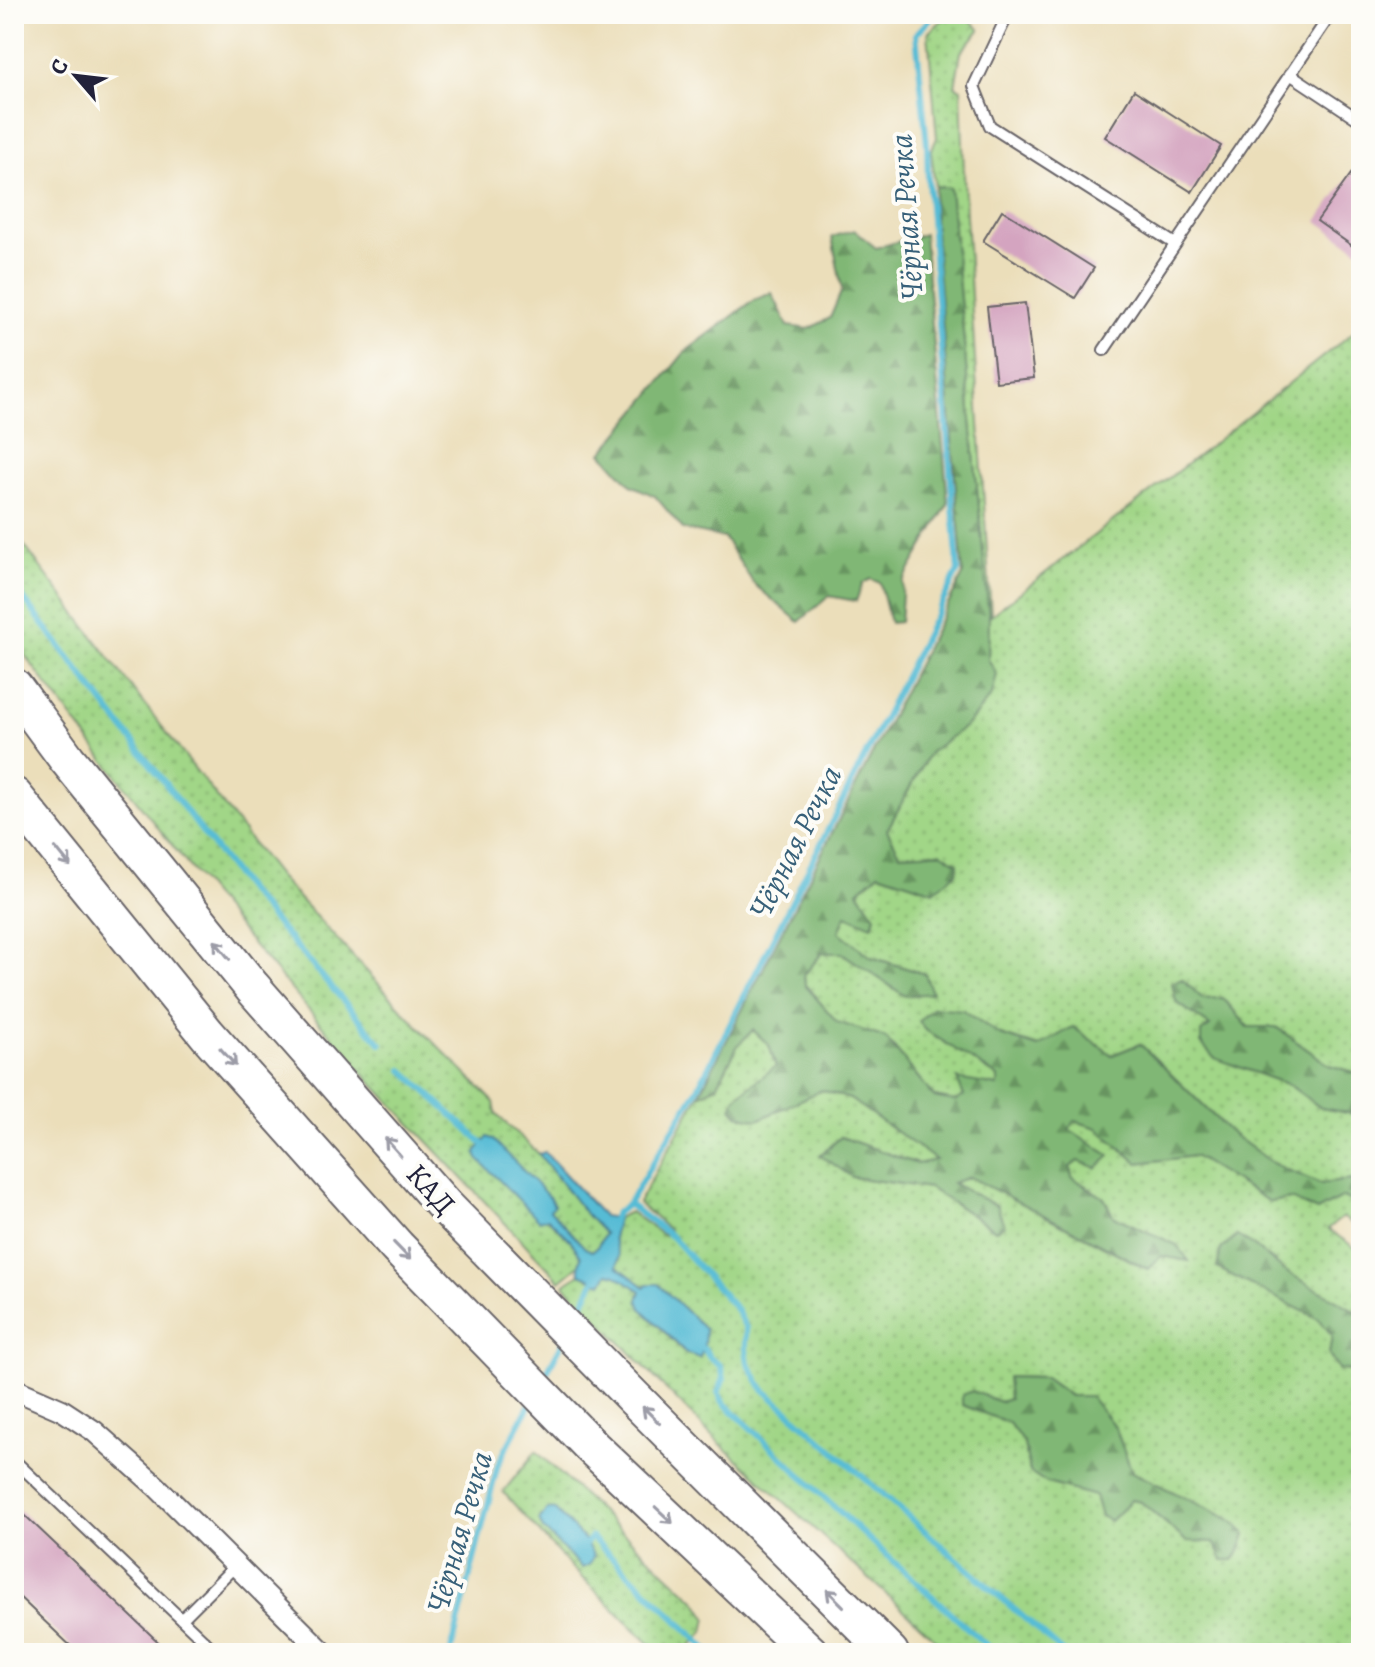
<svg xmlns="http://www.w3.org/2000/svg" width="1375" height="1667" font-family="Alegreya,serif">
<defs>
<pattern id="grass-dots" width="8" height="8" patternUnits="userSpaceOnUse" patternTransform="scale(2)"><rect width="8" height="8" fill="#a1d687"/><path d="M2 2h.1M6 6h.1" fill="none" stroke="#8ab775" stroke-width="1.8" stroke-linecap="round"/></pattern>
<pattern id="forest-firs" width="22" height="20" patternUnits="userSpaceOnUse" patternTransform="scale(2)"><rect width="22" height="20" fill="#80b774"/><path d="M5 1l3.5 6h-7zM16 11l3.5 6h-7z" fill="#689460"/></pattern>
</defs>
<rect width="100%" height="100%" fill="#fdfcf7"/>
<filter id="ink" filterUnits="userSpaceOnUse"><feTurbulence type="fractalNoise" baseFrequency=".0125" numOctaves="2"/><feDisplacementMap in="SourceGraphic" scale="16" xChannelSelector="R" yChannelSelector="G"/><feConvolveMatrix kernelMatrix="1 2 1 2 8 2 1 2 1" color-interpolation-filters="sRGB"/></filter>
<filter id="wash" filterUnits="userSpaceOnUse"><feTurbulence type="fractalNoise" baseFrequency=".006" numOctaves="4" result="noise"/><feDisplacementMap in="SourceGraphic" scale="32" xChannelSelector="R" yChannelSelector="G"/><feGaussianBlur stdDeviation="1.8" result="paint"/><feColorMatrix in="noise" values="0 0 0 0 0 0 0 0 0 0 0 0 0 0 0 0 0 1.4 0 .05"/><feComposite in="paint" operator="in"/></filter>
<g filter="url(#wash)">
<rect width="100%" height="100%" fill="#ebdeba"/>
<g fill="url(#grass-dots)" stroke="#627c61" stroke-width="2" fill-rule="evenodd">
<path d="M949 14H964L980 30 961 52 955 86 961 89 965 200 991 615 1209 447 1361 326V1074L1329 1065 1276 1027H1248L1223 998 1203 999 1182 980 1176 1002 1210 1026 1214 1058 1289 1085 1321 1108 1353 1114 1361 1120V1186L1352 1180 1320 1184 1274 1164 1231 1133 1140 1044 1112 1055 1073 1027 1039 1047 1000 1035 963 1010 924 1029 998 1076V1086L958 1080 964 1096 955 1101 934 1097 886 1038 837 1022 805 985 804 975 822 953H842L905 996 925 974 871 957 839 932 845 914 873 925 875 916 858 891 879 873 934 891 941 852 900 854 887 830 929 753 968 724 992 695 988 659 989 618 950 189 935 186 931 151 937 138 928 33Z"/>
<path d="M14 532 142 701 279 877 416 1024 494 1102 496 1114 539 1154 585 1213 605 1234 597 1247 592 1251 585 1248 550 1210V1198L547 1218 571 1241 581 1257 579 1265 560 1281 358 1068 228 915 104 760 14 641Z"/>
<path d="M753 1030 769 1045 776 1067 736 1097 758 1119 822 1090 850 1099 937 1160 917 1164 841 1137 852 1177 929 1188 995 1230 951 1183 970 1177 1147 1269 1161 1256 1188 1260 1176 1245 1113 1216 1104 1198 1072 1177 1070 1167 1078 1161 1068 1128 1075 1121 1097 1127 1138 1163 1194 1156 1270 1202 1291 1199 1317 1211 1343 1196 1361 1206V1230L1343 1217 1328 1229 1361 1252V1314L1285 1271 1254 1246 1217 1268 1319 1319 1332 1335 1329 1355 1339 1370 1361 1371V1491L1359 1490 1352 1498 1361 1517V1653H951L713 1437 564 1285 580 1274 602 1283 608 1273 616 1274 641 1291 639 1295 641 1308 685 1353 699 1357 645 1287 616 1266 619 1256 613 1238 617 1218 630 1212 664 1236 669 1230 638 1203 699 1095 717 1086 738 1044ZM1008 1377 1045 1378 1115 1427 1132 1472 1231 1520 1186 1541 1141 1502 1132 1500 1101 1516 1095 1496 1047 1483 1030 1472 1024 1444 1009 1423 963 1405 972 1391 1000 1402 1009 1399Z"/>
<path d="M536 1451 697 1602 707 1618 704 1632 690 1646 698 1653H659L569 1565 503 1492Z"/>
</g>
<g fill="url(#forest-firs)" stroke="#516c58" stroke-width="2">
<path d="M935 186 950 188 989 618 988 659 997 674 992 695 968 724 929 753 887 830 900 854 941 852 958 863 957 872 934 891 879 873 858 891 875 916 872 926 846 915 839 932 871 957 925 974 932 993 905 996 842 953H822L804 975 805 985 837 1022 886 1038 934 1097 955 1101 964 1096 957 1079 998 1086V1077L924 1029 919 1021 933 1007 963 1010 1000 1035 1038 1047 1073 1027 1112 1055 1140 1044 1231 1133 1274 1164 1320 1184 1352 1180 1361 1186V1206L1343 1197 1317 1211 1291 1199 1270 1202 1194 1156 1138 1163 1097 1128 1075 1121 1069 1129 1110 1156 1097 1168 1078 1161 1070 1167 1072 1177 1104 1198 1113 1216 1177 1245 1189 1261 1161 1256 1148 1269 970 1177 952 1183 997 1206 1004 1225 996 1230 929 1188 852 1177 820 1155 841 1137 917 1164 936 1160 850 1099 822 1090 758 1120 738 1115 732 1108 736 1097 776 1066 769 1045 753 1030 738 1045 717 1086 699 1095 963 575 933 205Z"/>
<path d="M854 230 876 248 924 234 948 504 903 581 900 622 890 623 880 583 871 579 863 583 856 601 829 596 799 622 754 584 724 538 683 529 655 496 631 485 602 453 685 352 754 300 772 293 788 326 809 329 830 318 842 290 832 237Z"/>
<path d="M1182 979 1203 999 1223 998 1248 1027H1276L1329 1065 1361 1074V1120L1353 1114 1321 1108 1289 1085 1214 1058 1201 1043V1032L1210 1026 1176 1002 1172 983Z"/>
<path d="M1237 1236 1254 1246 1285 1271 1361 1314V1371L1339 1370 1329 1355 1332 1335 1319 1319 1217 1268 1221 1249Z"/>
<path d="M1007 1377 1045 1378 1070 1396H1090L1115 1427 1132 1472 1231 1520 1246 1534 1239 1553 1233 1560H1223L1214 1542 1186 1541 1141 1502 1131 1500 1110 1521 1101 1516 1095 1496 1047 1483 1030 1472 1024 1444 1009 1423 962 1405V1395L972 1391 1000 1402 1009 1399Z"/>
</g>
<g fill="#57bcd5" stroke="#3c6f88" stroke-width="2">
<path d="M488 1137 493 1139 550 1198 554 1205 550 1210 585 1248 592 1251 597 1247 605 1234 585 1213 539 1154 545 1152 603 1216 617 1218 613 1238 619 1256 617 1266 645 1287 647 1284H658L705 1329 704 1349 699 1358 686 1353 641 1308 638 1300 641 1291 616 1275 608 1273 602 1283 580 1274 579 1265 581 1257 571 1241 548 1218 539 1220 478 1159 476 1152Z"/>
<path d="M547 1509 555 1510 583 1538 594 1556 589 1565 582 1568 543 1529 539 1520Z"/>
</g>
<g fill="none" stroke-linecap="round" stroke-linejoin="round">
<g stroke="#57bcd5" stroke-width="6">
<path d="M14 586 246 889 381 1044"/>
<path d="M403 1070 482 1143"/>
<path d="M628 1204 672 1237 736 1309 746 1328V1349L748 1363 763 1389 1064 1653"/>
<path d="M612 1225 615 1214 628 1204 698 1088 958 571 928 180 927 145 916 34 935 14"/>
<path d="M574 1321 598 1274"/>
<path d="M704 1349 710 1358 721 1366 724 1379 718 1392 723 1402 873 1543 995 1653"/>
<path d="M542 1381 563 1342"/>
<path d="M586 1543 591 1537 711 1653"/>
<path d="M452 1648 498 1464 531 1402"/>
</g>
</g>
<g id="blocks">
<g fill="#d4a4c0">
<path d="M1134 90 1221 146 1192 192 1105 137Z"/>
<path d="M1361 160V252L1317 221Z"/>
<path d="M1002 210 1094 268 1075 298 983 241Z"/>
<path d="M1025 303 1034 378 996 382 987 307Z"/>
<path d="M14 1505 170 1653H78L14 1592Z"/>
</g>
</g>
</g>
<g filter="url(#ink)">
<use href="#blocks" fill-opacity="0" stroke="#686467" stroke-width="2"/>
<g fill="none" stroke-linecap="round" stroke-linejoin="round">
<defs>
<g id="service">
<path d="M1008 14 974 86 990 126 1175 244"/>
<path d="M1290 74 1361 121"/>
<path d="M1104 350 1331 14"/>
<path d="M14 1460 217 1653"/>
<path d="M182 1619 236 1565"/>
</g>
<path id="minor" d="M14 1389 62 1410 94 1431 156 1486 324 1653"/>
<g id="motorway">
<path d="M14 687 67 759 252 987 444 1205 634 1398 890 1653"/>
<path d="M14 796 207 1034 397 1247 593 1448 810 1653"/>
</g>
</defs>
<use href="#service" stroke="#686467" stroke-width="14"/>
<use href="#minor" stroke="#686467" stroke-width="24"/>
<use href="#motorway" stroke="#686467" stroke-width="40"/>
<use href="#service" stroke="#fff" stroke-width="10"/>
<use href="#minor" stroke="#fff" stroke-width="20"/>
<use href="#motorway" stroke="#fff" stroke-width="36"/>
</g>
<defs><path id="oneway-shaft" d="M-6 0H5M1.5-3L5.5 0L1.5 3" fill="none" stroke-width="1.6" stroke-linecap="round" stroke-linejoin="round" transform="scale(2)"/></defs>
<g stroke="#9c9ca7">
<use href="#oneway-shaft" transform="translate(63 857) rotate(51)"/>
<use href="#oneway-shaft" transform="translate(222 950) rotate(-129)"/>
<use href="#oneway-shaft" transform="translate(228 1057) rotate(48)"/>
<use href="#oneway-shaft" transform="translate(393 1147) rotate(-131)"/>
<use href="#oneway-shaft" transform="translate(402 1251) rotate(46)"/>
<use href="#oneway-shaft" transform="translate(651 1415) rotate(-135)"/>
<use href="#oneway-shaft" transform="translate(664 1515) rotate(43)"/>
<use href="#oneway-shaft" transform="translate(835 1598) rotate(-135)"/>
</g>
</g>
<g text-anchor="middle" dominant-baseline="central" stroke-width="8" stroke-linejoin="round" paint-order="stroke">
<g font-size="30" fill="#22223b" stroke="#fdfcf7">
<text transform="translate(431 1189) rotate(48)">КАД</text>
</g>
<g font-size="32" font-style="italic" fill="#376079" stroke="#fdfcf7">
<text transform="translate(906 217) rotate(-94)">Чёрная Речка</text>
<text transform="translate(795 842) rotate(-63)">Чёрная Речка</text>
<text transform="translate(459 1532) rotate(-74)">Чёрная Речка</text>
</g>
</g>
<rect width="1375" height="1667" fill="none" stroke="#fdfcf7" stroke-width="48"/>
<g transform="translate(76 76) rotate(298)" stroke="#fdfcf7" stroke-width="6" paint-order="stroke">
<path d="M0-6L14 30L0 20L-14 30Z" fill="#22223b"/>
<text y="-12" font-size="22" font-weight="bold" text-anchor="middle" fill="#22223b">С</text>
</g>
</svg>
